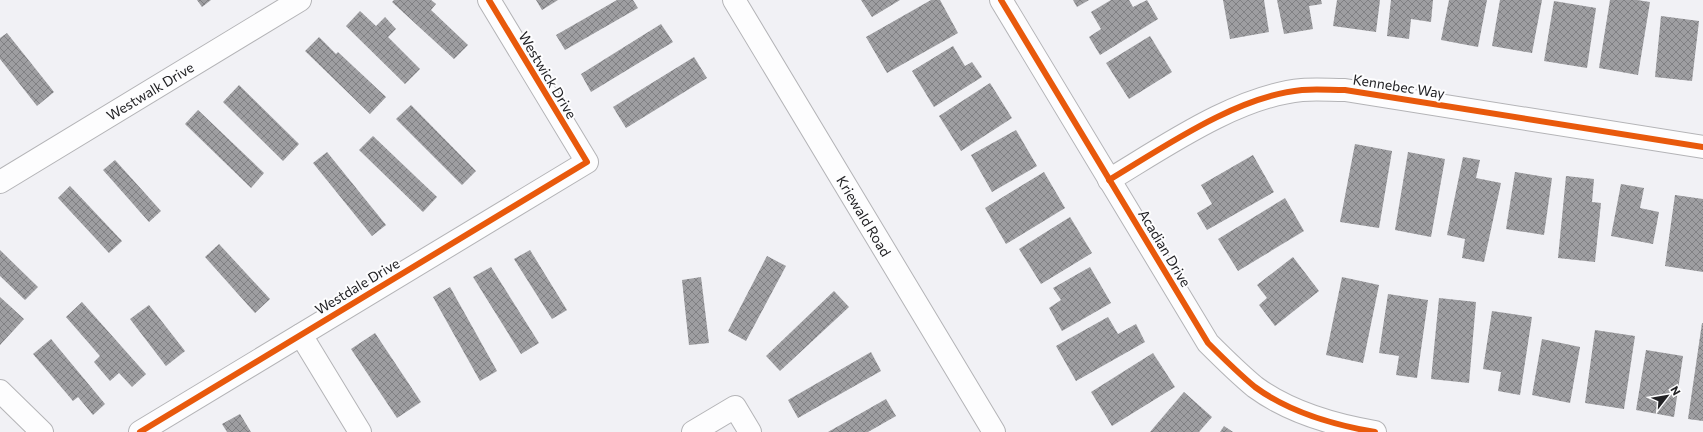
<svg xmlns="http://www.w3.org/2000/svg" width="1703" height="432" font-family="Commissioner,sans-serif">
<defs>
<pattern id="building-cross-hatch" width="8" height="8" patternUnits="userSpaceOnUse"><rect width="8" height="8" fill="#9e9ea1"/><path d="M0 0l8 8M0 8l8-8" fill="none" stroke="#808083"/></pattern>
</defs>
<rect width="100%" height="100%" fill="#f1f1f5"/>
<g fill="url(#building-cross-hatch)">
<path d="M197 0H211L202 7Z"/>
<path d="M394 0H431L436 4 431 10 468 45 454 59 392 2Z"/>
<path d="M536 0H558L542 10Z"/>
<path d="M617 0H633L638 8 565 50 556 35Z"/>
<path d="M861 0H900L872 17Z"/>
<path d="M931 0H940L958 33 887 73 866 37Z"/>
<path d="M1073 0H1089L1077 7Z"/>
<path d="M1111 0H1129L1133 7 1147 0 1158 19 1100 55 1089 37 1101 29 1091 12Z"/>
<path d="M1223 0H1264L1269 32 1230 39Z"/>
<path d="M1277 0H1321L1322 4 1309 6 1313 29 1284 34Z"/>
<path d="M1337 0H1380L1376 32 1333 26Z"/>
<path d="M1391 0H1433L1431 22 1411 19 1409 39 1387 36Z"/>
<path d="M1449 0H1487L1478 47 1441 40Z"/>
<path d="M1500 0H1542L1532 53 1492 46Z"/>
<path d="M1610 0H1637L1650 2 1638 75 1599 68Z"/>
<path d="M1554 1 1596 8 1587 68 1544 61Z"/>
<path d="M360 11 376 26 385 17 396 29 388 37 420 69 405 84 346 26Z"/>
<path d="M1661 16 1699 21 1692 81 1655 77Z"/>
<path d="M661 24 673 42 591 92 581 74Z"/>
<path d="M7 33 54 92 37 106 0 59V38Z"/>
<path d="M1150 36 1172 72 1129 99 1106 63Z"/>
<path d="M319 37 336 54 338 52 386 97 370 114 305 51Z"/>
<path d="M953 46 965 66 972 62 982 77 934 107 912 71Z"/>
<path d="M694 57 707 78 626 128 613 107Z"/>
<path d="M990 83 1012 118 961 151 939 116Z"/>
<path d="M239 85 299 144 283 161 223 102Z"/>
<path d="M411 105 476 171 462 185 396 119Z"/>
<path d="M198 110 264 173 251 188 185 124Z"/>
<path d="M1016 130 1037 166 992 192 971 155Z"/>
<path d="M373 136 437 197 423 212 359 150Z"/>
<path d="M1355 144 1392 151 1379 228 1340 222Z"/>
<path d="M327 152 386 225 372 236 313 163Z"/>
<path d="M1408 152 1445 159 1431 237 1395 230Z"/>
<path d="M1253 155 1274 192 1207 230 1197 213 1212 204 1201 185Z"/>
<path d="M1463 157 1480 160 1476 178 1501 183 1484 262 1462 258 1465 239 1447 235Z"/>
<path d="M115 160 161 211 149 222 103 170Z"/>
<path d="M1044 172 1065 208 1006 244 985 208Z"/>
<path d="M1515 172 1552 178 1544 235 1506 229Z"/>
<path d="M1566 176 1594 179 1592 202 1601 203 1595 262 1558 258Z"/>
<path d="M1621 184 1644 188 1640 208 1659 212 1653 244 1611 236Z"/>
<path d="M70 186 122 241 109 253 58 198Z"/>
<path d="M1675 195 1703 199V272L1665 266Z"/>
<path d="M1285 198 1304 231 1238 271 1218 239Z"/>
<path d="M1070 217 1092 253 1041 284 1019 249Z"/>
<path d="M219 244 270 299 255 313 205 257Z"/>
<path d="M0 250 38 287 25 300 0 276Z"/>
<path d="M530 250 567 310 552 319 514 259Z"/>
<path d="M767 256 786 266 746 341 728 331Z"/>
<path d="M1293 257 1319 291 1275 326 1259 305 1267 298 1257 285Z"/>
<path d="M491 267 539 343 521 354 473 277Z"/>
<path d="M1090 267 1111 303 1062 331 1049 308 1061 300 1053 288Z"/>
<path d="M701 277 709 343 689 345 682 280Z"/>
<path d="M1342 277 1379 285 1363 363 1326 355Z"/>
<path d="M450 287 497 371 480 381 433 297Z"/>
<path d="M834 291 849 307 780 371 766 356Z"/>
<path d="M1388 294 1428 300 1417 378 1396 375 1399 356 1379 353Z"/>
<path d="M0 297 24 319 0 345Z"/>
<path d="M1439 298 1476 302 1469 383 1431 379Z"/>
<path d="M82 302 146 374 132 387 119 373 110 381 94 362 100 356 66 317Z"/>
<path d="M149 305 185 351 166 366 130 319Z"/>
<path d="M1492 311 1532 317 1520 395 1498 391 1501 372 1483 369Z"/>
<path d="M1108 317 1118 334 1136 324 1145 342 1076 381 1056 346Z"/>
<path d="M1702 323H1703V421L1688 419Z"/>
<path d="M1595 330 1635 336 1624 409 1585 403Z"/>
<path d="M375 333 421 402 397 418 351 349Z"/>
<path d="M51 339 105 404 93 415 78 397 73 401 33 354Z"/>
<path d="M1542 339 1580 347 1570 403 1532 395Z"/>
<path d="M1646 350 1683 356 1674 417 1636 410Z"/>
<path d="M871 352 881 371 798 418 788 400Z"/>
<path d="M1153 353 1175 387 1112 426 1091 392Z"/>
<path d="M1184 392 1212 417 1199 432H1150Z"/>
<path d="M886 399 896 416 868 432H828Z"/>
<path d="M240 414 251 432H227L222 424Z"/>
<path d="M1224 426 1233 432H1220Z"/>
</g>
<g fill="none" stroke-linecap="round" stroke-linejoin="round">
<defs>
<g id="street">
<path d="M1001 0 1208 343C1223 358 1238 373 1255 387 1289 412 1334 425 1375 432"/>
<path d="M1109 180C1164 147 1237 96 1302 90 1316 89 1330 90 1345 90L1703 147"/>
<path d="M0 182 300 0"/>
<path d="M301 335 360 432"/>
<path d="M0 391 42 432"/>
<path d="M140 432 587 162 489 0"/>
<path d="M693 432 735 407 750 432"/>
</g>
<path id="secondary" d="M734 0 994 432"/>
</defs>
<use href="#street" stroke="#b4b4b7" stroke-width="24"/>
<use href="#secondary" stroke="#b4b4b7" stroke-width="24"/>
<use href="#street" stroke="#fdfdfe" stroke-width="22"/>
<use href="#secondary" stroke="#fdfdfe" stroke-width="22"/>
<defs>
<g id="cycleway">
<path d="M1001 0 1208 343C1223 358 1238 373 1255 387 1289 412 1334 425 1375 432"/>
<path d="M1109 180C1164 147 1237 96 1302 90 1316 89 1330 90 1345 90L1703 147"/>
<path d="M140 432 587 162 489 0"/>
</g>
</defs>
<use href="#cycleway" stroke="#fdfdfe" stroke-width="8"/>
<use href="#cycleway" stroke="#e8590c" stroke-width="6"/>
</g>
<g text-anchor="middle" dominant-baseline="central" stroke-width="4" stroke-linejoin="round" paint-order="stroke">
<g font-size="14" fill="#212124" stroke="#fdfdfe">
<text transform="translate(548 75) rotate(59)">Westwick Drive</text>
<text transform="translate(1399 86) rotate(9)">Kennebec Way</text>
<text transform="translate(150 91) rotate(-31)">Westwalk Drive</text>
<text transform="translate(864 216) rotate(59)">Kriewald Road</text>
<text transform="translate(1165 248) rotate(59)">Acadian Drive</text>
<text transform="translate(357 286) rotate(-31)">Westdale Drive</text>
</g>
</g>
<g transform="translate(1667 396) rotate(59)" stroke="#fdfdfe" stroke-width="3" paint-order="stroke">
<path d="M0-3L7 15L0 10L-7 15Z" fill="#212124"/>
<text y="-6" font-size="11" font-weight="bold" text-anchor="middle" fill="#212124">N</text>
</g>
</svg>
